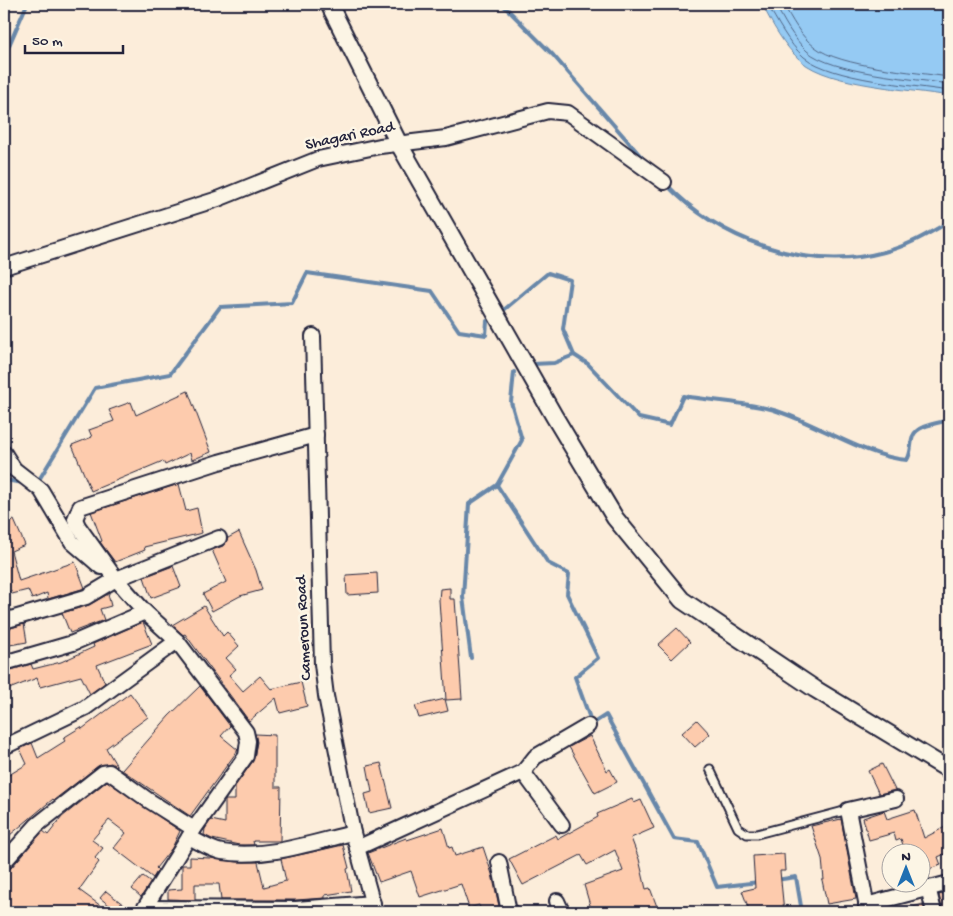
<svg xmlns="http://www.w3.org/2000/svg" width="953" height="916" font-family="'Gochi Hand',sans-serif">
<rect width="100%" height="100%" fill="#fcedda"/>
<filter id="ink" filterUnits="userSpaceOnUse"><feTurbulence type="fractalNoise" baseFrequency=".02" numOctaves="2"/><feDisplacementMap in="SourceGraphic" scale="10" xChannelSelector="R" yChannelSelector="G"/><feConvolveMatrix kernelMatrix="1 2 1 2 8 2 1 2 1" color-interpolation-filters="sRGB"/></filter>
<g filter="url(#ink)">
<path fill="#95caf3" stroke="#6787a9" d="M762 4H949V96C910 89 830 86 801 61 784 46 772 24 762 4Z"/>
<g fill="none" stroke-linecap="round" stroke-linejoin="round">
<g stroke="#506585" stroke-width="1">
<path d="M767 4C778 22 788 43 804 57 833 80 912 85 949 91"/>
<path d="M775 4C784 21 793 38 807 51 831 73 916 79 949 84"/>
<path d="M783 4C792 19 800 36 815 47 840 67 916 72 949 77"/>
</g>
<g stroke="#6787a9" stroke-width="4">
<path d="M502 4 553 55 645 161"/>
<path d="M4 57 27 4"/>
<path d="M4 96C9 110 13 122 4 135"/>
<path d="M665 183C719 240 807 273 884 252 908 246 928 234 949 222"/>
<path d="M505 309 548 273 570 280 563 329 574 355 588 364 639 418 670 425 683 396C714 401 748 402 777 411 818 424 866 457 907 460 912 452 910 444 913 436 917 425 939 423 949 420"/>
<path d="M533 364 554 363 574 355"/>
<path d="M4 480 24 483"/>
<path d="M37 483 95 388 170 374 220 307 292 303 307 273 432 291 459 331 486 335 487 321"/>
<path d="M497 485 548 563 569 574 567 594 598 658 575 677 592 724 606 715 674 839 698 842 717 887 759 882"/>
<path d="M471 658 463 597 469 504 497 485 522 440 511 402 514 372"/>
<path d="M776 880 796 877 802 912"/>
</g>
</g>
<g fill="#fdcbad" stroke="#22223b">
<path d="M188 391 211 452 192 460 190 453 165 465 163 461 91 491 72 445 92 437 89 430 114 421 109 410 131 402 136 415Z"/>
<path d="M179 484 186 511 197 508 202 533 144 547 145 550 115 562 100 542 102 541 91 512Z"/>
<path d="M14 520 25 545 11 551 19 581 75 562 85 588 48 599 47 593 32 599 28 590 12 594 11 591 4 593V524Z"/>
<path d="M239 532 256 570 262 590 240 596 212 611 203 594 226 582 212 550 223 546 228 538Z"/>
<path d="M173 566 181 587 151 598 144 577Z"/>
<path d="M377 573 378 593 347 595 346 575Z"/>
<path d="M450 588V599H455L462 699 446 700 439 600 440 589Z"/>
<path d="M108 594 111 606 100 609 104 620 70 633 62 613 89 605Z"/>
<path d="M204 606 223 636 227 632 239 646 226 658 236 669 229 675 243 691 260 676 271 689 301 682 307 706 280 713 276 698 249 721 185 634 183 635 172 625Z"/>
<path d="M143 622 152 644 97 665 105 683 90 694 81 676 40 687 37 678 4 691V672L31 664 33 669 61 662 94 647 93 644Z"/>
<path d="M24 624 27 642 4 646V630Z"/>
<path d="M677 628 690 642 672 659 658 645Z"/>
<path d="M200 686 230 726 221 736 238 750 190 816 122 770 169 716Z"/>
<path d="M130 693 148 717 106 748 118 768 111 763 98 766 54 800 53 799 4 840V778L27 764 20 749 32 743 38 758 65 741 63 738 81 727 82 729Z"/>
<path d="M445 699 448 711 419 718 415 706Z"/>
<path d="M697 720 710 734 695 747 682 733Z"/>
<path d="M255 734 275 735V787H281L280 841H253L254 845H239L212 839 204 835 205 829 211 820 225 823V800H235V786L253 761 257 742Z"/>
<path d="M590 736 607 771 610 769 617 782 595 793 569 747Z"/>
<path d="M381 763 392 808 369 813 365 794 372 792 367 766Z"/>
<path d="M882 764 895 790 879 794 868 771Z"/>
<path d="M107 781 180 831 172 848 156 868 158 870 153 878 114 848 126 833 109 820 92 840 103 848 95 858 99 862 79 890 101 906 97 912H4V871L11 868 43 831 48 835 62 817Z"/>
<path d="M632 799 634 803 641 800 654 828 631 838 639 859 646 889 650 888 659 912H592L584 885 623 871 615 850 587 865 581 855 523 885 509 859 556 835 558 839 598 817 597 814Z"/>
<path d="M915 810 924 838 949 825V852L938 857 941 865 923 871 920 854H906L901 839 896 841 894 833 869 840 863 818 884 811 887 819Z"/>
<path d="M841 819 856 899 827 904 822 880H824L822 859 811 826Z"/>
<path d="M443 828 449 848 452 847 455 856 483 847 492 874 499 906 482 912 479 905 469 908 461 884 420 897 411 871 379 882 368 853 406 838 407 840Z"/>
<path d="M343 845 349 868 347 869 351 891 325 895V898L296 900H221L219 884H195V900L168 899V890L182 889V865H190V857L210 858 237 862H258L264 887 286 881 281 859Z"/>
<path d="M784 854 785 871H780L784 912H750L742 891 755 888 753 856Z"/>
<path d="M143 876 151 882 141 897 132 889Z"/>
<path d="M106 891 133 912H118L100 898Z"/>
<path d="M946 893 949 912H943L939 895Z"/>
<path d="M923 904 925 912H907L906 909Z"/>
</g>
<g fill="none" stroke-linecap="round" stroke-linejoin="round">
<defs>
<path id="service" d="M710 769 738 828 747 834H757L848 810"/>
<g id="minor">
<path d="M4 267 218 199 318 159 380 146 446 138 548 111 568 113 664 182"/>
<path d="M313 336 322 664 326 696 353 833 375 912"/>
<path d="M4 453 14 469 41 490 72 542 101 567"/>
<path d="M4 621 86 597 116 579 219 538"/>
<path d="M4 663 73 643 145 612"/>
<path d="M4 747 85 708 177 641"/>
<path d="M523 772 562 825"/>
<path d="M189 837C199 842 211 850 222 852 265 859 311 843 353 833"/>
<path d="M357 848 523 772 535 757 588 726"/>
<path d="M4 862 37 825 103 773 109 772 148 800 194 829"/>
<path d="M499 862 509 912"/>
<path d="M928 887 934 912"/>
<path d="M557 901 562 912"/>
<path d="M866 905 949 883"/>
<path d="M146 908 296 909 373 903"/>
<path d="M142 912 194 829 246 756 248 741 246 732 177 641 145 612 116 579 78 526 75 519 80 507 219 462 316 435"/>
<path d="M868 912 848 810 896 799"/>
</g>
<path id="tertiary" d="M329 4 399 144 554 416 615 518 682 600 815 689 949 770"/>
</defs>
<use href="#service" stroke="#22223b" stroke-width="11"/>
<use href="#minor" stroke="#22223b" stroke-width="18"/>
<use href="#tertiary" stroke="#22223b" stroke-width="20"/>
<use href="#service" stroke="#fcf5e5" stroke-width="7"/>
<use href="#minor" stroke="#fcf5e5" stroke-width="14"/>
<use href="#tertiary" stroke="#fcf5e5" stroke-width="16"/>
</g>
</g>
<g text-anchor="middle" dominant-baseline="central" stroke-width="5" stroke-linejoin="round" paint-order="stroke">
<g font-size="16" fill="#22223b" stroke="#fcf5e5">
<text transform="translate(350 137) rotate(-12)">Shagari Road</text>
<text transform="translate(305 628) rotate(-93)">Cameroun Road</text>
</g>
</g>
<rect width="953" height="916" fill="none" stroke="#fcf5e5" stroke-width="20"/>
<rect x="10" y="10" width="933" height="896" fill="none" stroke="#22223b" stroke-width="2" filter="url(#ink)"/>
<g transform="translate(906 868)"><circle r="24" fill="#fcf5e5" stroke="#a5a1a1"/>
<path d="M0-4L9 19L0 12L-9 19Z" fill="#1f6fb2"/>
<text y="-8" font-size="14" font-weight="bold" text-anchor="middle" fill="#22223b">N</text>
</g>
<path d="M25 45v8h98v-8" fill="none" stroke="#22223b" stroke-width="2.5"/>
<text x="32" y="45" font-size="15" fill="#22223b" stroke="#fcf5e5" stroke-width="4" paint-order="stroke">50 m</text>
</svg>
